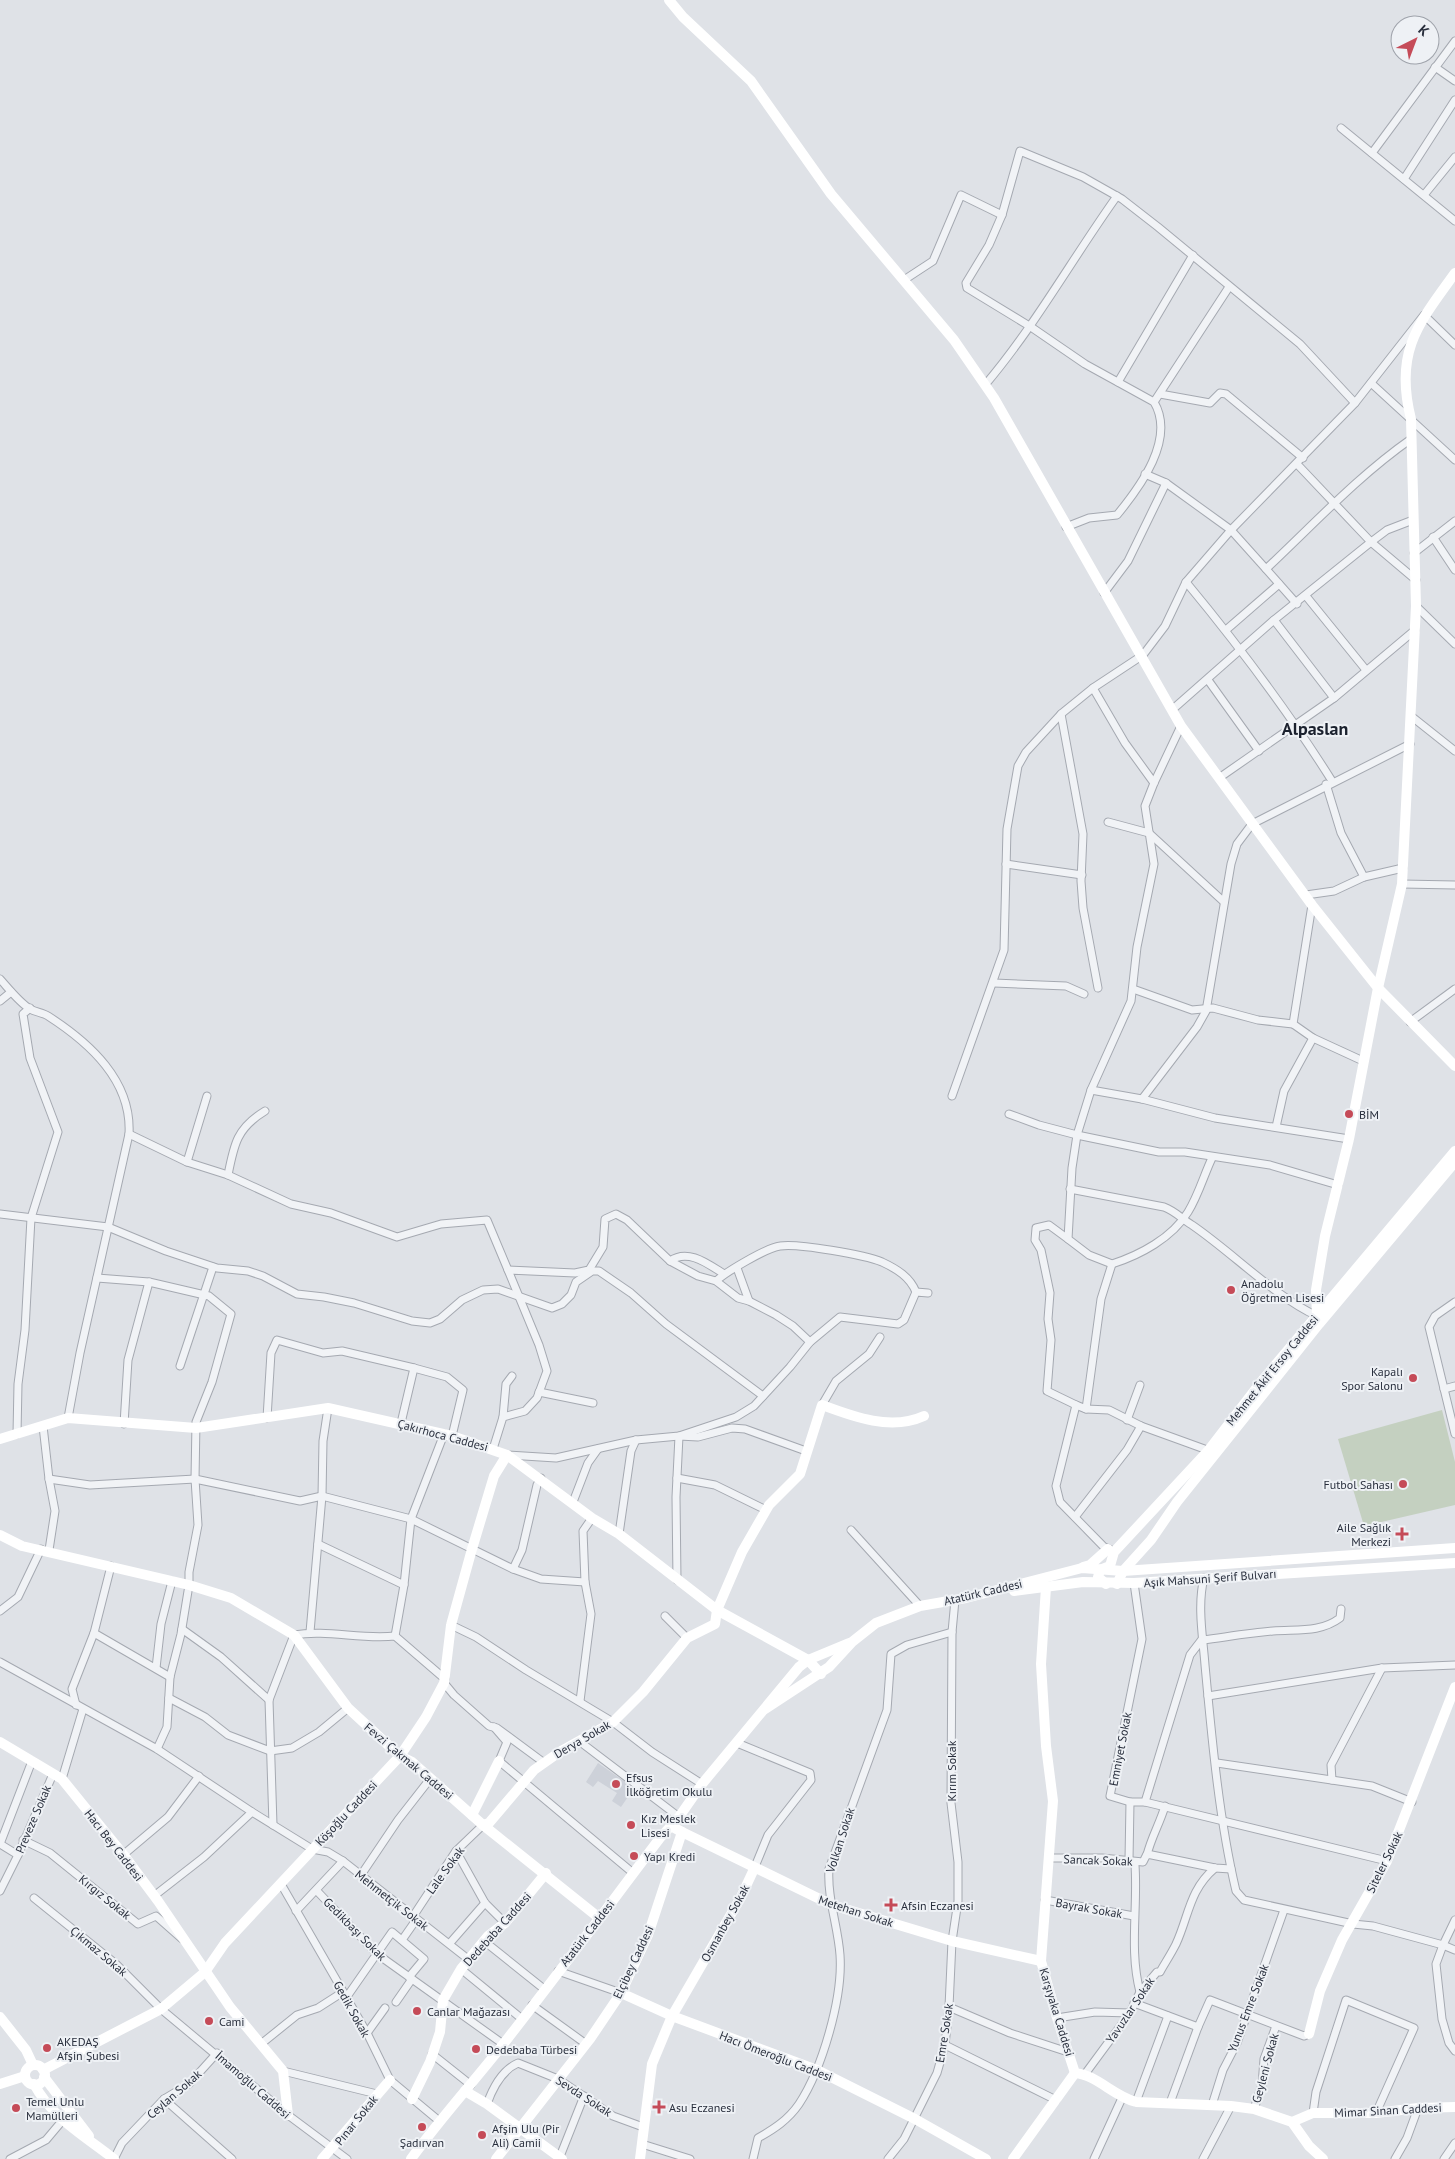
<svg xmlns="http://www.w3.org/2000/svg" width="1455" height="2159" font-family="'PT Sans',sans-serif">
<rect width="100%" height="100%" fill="#dfe2e7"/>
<path fill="#cdd1d9" d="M598 1763 634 1788 621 1807 612 1801 617 1793 598 1781 593 1787 586 1782Z"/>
<path fill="#c4d0c0" d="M1442 1410 1455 1462V1505L1364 1526 1338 1439Z"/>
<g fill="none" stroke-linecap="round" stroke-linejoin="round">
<defs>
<g id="street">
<path d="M1435 67 1455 81"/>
<path d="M1341 128 1455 221"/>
<path d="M1372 153 1455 41"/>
<path d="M1404 179 1455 100"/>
<path d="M1424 195 1455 157"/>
<path d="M904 280 933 261 961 195 1002 215"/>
<path d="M1118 382 1193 255"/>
<path d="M1371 383 1455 460"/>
<path d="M985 385C1035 326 1072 259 1117 196"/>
<path d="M1160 394 1210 403 1220 393 1226 394 1303 458"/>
<path d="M1154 402 1229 287"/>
<path d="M1297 464 1371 542 1416 580"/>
<path d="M1145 474 1166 483"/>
<path d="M1066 527 1089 518 1117 515C1140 487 1176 439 1154 402L1085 364 1031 327 967 288 966 283 989 245 1002 215 1020 151 1083 177 1122 199 1158 227 1300 344 1355 403"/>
<path d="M1433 537 1455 570"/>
<path d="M1414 553 1455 521"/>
<path d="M1266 569 1297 604"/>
<path d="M1186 582C1239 646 1288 711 1332 781"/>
<path d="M1104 593 1128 561 1166 483 1231 530 1266 569C1313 525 1358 476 1411 439"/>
<path d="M1306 596 1366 670"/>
<path d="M1416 606 1455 644"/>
<path d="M1274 620 1334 698"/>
<path d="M1226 630 1279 584"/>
<path d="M1208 680 1259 751"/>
<path d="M1093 688 1125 743 1154 783"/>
<path d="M1173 709 1274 620 1371 542 1387 530 1413 520"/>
<path d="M1411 716 1455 751"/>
<path d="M1181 726 1154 783 1145 806 1154 864 1137 947 1131 1001 1091 1090 1077 1135 1072 1168 1068 1239 1089 1255 1112 1264C1140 1255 1172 1238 1188 1212 1198 1196 1204 1175 1212 1158"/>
<path d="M1219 778 1334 698 1415 630"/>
<path d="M1326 784 1341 833 1364 877"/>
<path d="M1108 822 1149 833 1224 902"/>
<path d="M1006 864 1082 875"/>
<path d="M1402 884 1455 885"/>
<path d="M1306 895 1334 891 1364 877 1403 868"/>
<path d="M1312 905 1293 1024 1313 1038 1363 1061"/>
<path d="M0 979C9 989 19 1002 30 1009 36 1012 43 1013 48 1016 90 1043 132 1081 129 1134L80 1353 68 1418"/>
<path d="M994 983 1066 986 1084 994"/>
<path d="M1098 988 1083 908 1081 881 1083 834 1061 714 1093 688 1143 655 1165 626 1186 582 1231 530 1355 403 1424 315 1455 345"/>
<path d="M1133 989 1192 1010 1213 1008 1258 1020 1293 1024"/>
<path d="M0 1001 11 992"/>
<path d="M1410 1022 1455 989"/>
<path d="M1091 1090 1142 1099 1215 1118 1349 1139"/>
<path d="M952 1096 1004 950 1007 829 1018 766 1026 752 1061 714"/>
<path d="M1142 1099 1197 1027 1206 1011 1231 864 1237 844 1252 824 1410 744"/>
<path d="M1009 1114 1039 1125 1077 1135 1159 1152H1185L1270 1165 1338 1185"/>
<path d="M1276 1127 1284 1091 1313 1038"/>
<path d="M129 1134 187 1162 228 1175 291 1204 331 1213 397 1237 441 1224 487 1220 508 1270"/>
<path d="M187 1162 207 1096"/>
<path d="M228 1175C234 1144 237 1128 265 1111"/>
<path d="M1070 1189 1164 1207C1175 1211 1182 1219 1192 1225 1233 1253 1274 1296 1317 1316"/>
<path d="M0 1214 108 1227 166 1251 217 1268 248 1271 263 1276 297 1294 324 1297 354 1303 412 1321 430 1323 440 1319 462 1300 483 1290 498 1289 552 1308 562 1304 571 1295 576 1282 592 1271H599L631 1293 666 1324 763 1396"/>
<path d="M1068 1239 1049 1225 1036 1228 1035 1240 1041 1250 1050 1293 1048 1319 1051 1340 1047 1391 1076 1405"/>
<path d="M670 1261C688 1248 708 1264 724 1274"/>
<path d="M737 1268 749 1301"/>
<path d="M97 1278 149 1282 209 1296 231 1314 212 1382 196 1422 195 1479 198 1525 189 1572V1585L181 1634 170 1677 167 1727 157 1749"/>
<path d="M716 1281C726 1272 766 1248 780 1246 798 1243 865 1255 882 1262 897 1269 910 1277 916 1292"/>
<path d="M1455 1302 1435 1316 1429 1327 1455 1434"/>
<path d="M180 1366 213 1267"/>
<path d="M414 1368 447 1377 463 1390 452 1436"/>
<path d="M1444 1389 1455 1386"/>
<path d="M539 1392 593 1403"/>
<path d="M822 1405 836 1381 869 1354 880 1337"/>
<path d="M1086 1409 1109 1410 1141 1426 1210 1451"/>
<path d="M503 1417 506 1384 512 1376"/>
<path d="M267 1418 271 1353 277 1340 323 1353 342 1351 414 1368 401 1423"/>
<path d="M1127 1420 1140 1385"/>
<path d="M124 1424 128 1360 149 1282"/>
<path d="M43 1426 49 1479 55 1511 49 1550"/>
<path d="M17 1434 18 1384 25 1330 31 1218 58 1132 30 1058 23 1014 30 1008"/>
<path d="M493 1449 503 1417 525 1411 537 1398 547 1371 539 1345 508 1270 575 1273 589 1270 603 1247 605 1219 616 1214 627 1220 670 1261 698 1276 716 1281 738 1298 749 1301 776 1315 793 1326 810 1342"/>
<path d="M508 1455 556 1458 636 1440 679 1436 736 1417 754 1406 790 1367 810 1342 840 1317 898 1324 904 1320 916 1292 928 1293"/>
<path d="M677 1478 715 1485 766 1510"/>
<path d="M49 1479 90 1485 195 1479 300 1501 322 1496 411 1519 513 1569 541 1579 585 1582"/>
<path d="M573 1502 588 1463 598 1449"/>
<path d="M1075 1517 1127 1450 1141 1426"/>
<path d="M851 1530 920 1606"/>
<path d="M619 1534 631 1451 636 1440"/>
<path d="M318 1544 404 1585"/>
<path d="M1111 1550 1104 1547 1060 1502 1056 1486 1076 1405 1086 1409 1101 1299 1112 1264"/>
<path d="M513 1569 522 1550 537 1485 541 1478"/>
<path d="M1204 1578C1197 1605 1203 1638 1205 1665 1212 1740 1219 1819 1236 1891L1244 1900 1353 1924 1373 1926 1443 1945 1436 1964 1442 2019 1449 2043 1455 2051"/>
<path d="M677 1580 676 1497 679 1436 698 1437 732 1428 745 1429 806 1451"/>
<path d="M1134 1583 1142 1639 1110 1796 1130 1802H1145L1190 1655 1203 1638"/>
<path d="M0 1611 18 1597 41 1549"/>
<path d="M665 1616 687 1638"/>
<path d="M451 1625 476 1637 526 1670 613 1722 652 1752 702 1784"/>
<path d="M182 1629 221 1657 269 1700"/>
<path d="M310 1632 322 1496 323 1441 328 1408"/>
<path d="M94 1633 170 1677"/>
<path d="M395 1636 404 1585 411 1519 444 1434"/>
<path d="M1203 1640C1226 1637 1249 1633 1273 1631 1297 1629 1320 1633 1340 1618L1341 1609"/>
<path d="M0 1662 157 1749 252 1812 312 1849 328 1852 343 1861 468 1959"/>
<path d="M156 1668 161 1624 172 1581"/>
<path d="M444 1683 454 1695 489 1726 497 1728 543 1762"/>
<path d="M1208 1696 1382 1668 1455 1665"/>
<path d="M169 1698 205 1717 228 1735 270 1751 292 1748 319 1732 348 1708"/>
<path d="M580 1701 591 1614 585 1582 583 1531 592 1518"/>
<path d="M76 1705 72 1689 94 1633 111 1566"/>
<path d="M494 1727 507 1742 499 1761 633 1873"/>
<path d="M579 1741 679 1817"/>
<path d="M737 1743 810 1773 811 1780 768 1835 754 1869"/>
<path d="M1217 1763 1372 1786 1412 1802"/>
<path d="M62 1779 83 1709"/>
<path d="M1332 1780 1331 1765 1382 1668"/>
<path d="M1130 1802 1129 1860 1135 1865C1138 1908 1129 1950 1140 1992"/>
<path d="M1145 1802 1387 1861"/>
<path d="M273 1825 269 1700 294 1635C327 1629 361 1640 395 1636L445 1679"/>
<path d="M23 1840 50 1853 138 1924 156 1916 182 1939"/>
<path d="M0 1844 32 1761"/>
<path d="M0 1844 18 1855"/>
<path d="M456 1851 485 1903 505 1923"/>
<path d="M123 1855 168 1817 199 1776"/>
<path d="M1147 1855C1151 1838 1160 1823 1165 1806"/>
<path d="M1049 1858H1102L1143 1862 1147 1854 1215 1868 1231 1869"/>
<path d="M361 1875 398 1820 430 1779"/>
<path d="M281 1884 367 2033 390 2080 438 2120"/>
<path d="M0 1891 18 1855 53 1774"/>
<path d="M317 1891 377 1954 503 2044"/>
<path d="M154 1896 204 1857 252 1812"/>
<path d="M34 1898 116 1964 161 2009 288 2115 347 2159"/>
<path d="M1045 1900 1134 1916"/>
<path d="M296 1911 343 1861"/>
<path d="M412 1918 456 1851 483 1825"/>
<path d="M1455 1920 1443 1945 1455 1950"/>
<path d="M402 1940 416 1920"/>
<path d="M484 1941 544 1989"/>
<path d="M450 1943 485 1903"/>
<path d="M461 1969 522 2019"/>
<path d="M558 1971 621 1993"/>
<path d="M346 1998 392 1932 424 1959 409 1977"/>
<path d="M396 2002 412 1979"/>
<path d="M1134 2003 1198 2027 1210 2000 1304 2036 1309 2034"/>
<path d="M532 2005 586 2044"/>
<path d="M949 2007 1010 2033 1068 2052"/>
<path d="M1057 2018 1095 2012 1130 2013"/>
<path d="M367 2033 385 2008"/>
<path d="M261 2044 297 2015 318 2008 343 1992"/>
<path d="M945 2045 1056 2100"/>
<path d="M432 2054 471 2085"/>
<path d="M283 2071 377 2094"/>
<path d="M1085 2074 1130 2013 1140 1992 1157 1972H1160C1165 1963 1171 1954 1176 1944 1189 1916 1189 1890 1215 1868"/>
<path d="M164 2099 232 2159"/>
<path d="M1136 2102 1168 2016"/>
<path d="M1170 2103 1198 2027"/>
<path d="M487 2104C493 2087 502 2070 518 2063L558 2079 613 2116 643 2127"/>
<path d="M1212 2105 1223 2070 1237 2043 1284 1910"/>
<path d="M1254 2109 1262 2085 1264 2059 1276 2026"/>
<path d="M1313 2113 1316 2092 1346 2000 1414 2028 1376 2113"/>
<path d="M642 2144 690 2159"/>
<path d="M10 2159 46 2140 62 2121"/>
<path d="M114 2159 122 2143 164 2099 189 2084 217 2053"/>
<path d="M559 2159 584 2096"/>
<path d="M753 2159 758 2138C774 2129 788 2120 799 2104 822 2069 843 1998 840 1955 838 1926 827 1898 829 1869L887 1710 891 1654 907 1645 952 1632"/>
<path d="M888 2159 904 2139 937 2073 945 2045 949 2007 952 1941 958 1901V1862L951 1803 952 1632 955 1600"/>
<path d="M1094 2159 1122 2098"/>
<path d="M1203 2159 1231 2106"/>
<path d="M1395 2159 1407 2138 1418 2108"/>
<path d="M1444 2159 1455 2143"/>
</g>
</defs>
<use href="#street" stroke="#a5a9b1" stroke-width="9"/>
<use href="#street" stroke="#f1f3f6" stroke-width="7"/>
<g stroke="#fff" stroke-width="10">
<path d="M669 0 683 17 751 81 831 194 954 340 994 398 1181 726 1312 905 1378 988 1455 1066"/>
<path d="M1317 1316 1316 1290 1325 1236 1349 1139 1378 988 1402 884 1416 606 1411 419C1394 352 1418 324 1455 273"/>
<path d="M0 1439 68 1418 196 1428 328 1408 452 1436 507 1455 592 1518 619 1534 717 1610 808 1660 821 1674"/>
<path d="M0 1535 22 1546 189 1585 231 1598 294 1635 348 1708 400 1756 412 1762 483 1825 598 1917"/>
<path d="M1083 1567 1090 1565 1108 1549"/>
<path d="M1106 1584 1098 1577 1100 1570 1110 1566 1114 1552 1208 1451 1261 1382 1455 1151"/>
<path d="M1117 1584 1123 1571 1151 1540 1177 1502 1319 1324 1455 1162"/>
<path d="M1046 1587 1041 1664 1046 1746 1053 1801 1041 1961 1057 2018 1075 2073C1097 2075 1113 2096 1136 2102L1231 2106 1254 2109 1292 2122 1309 2146 1323 2159"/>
<path d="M1014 1591 1083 1582 1134 1583 1455 1563"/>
<path d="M765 1709 829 1667 852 1642 876 1623 920 1606 966 1598 1082 1568 1123 1571 1455 1548"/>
<path d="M0 1742 62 1779 126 1858 158 1901 230 2007 283 2071 288 2115"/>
<path d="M472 1815 499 1761"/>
<path d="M483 1825 489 1823 534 1770 561 1751 613 1722 643 1692 687 1638 715 1624 717 1610 742 1552 769 1505 800 1474 822 1405C854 1417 891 1431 924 1416"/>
<path d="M682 1832 832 1905 952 1941 1041 1961"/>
<path d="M621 1993 672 2016 817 2070 915 2119 986 2159"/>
<path d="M0 2017 26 2050 33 2065"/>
<path d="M1309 2034 1320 1991 1342 1940 1387 1861 1455 1687"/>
<circle cx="35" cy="2075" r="10"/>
<path d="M43 2070 161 2009 205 1972 225 1943 400 1756 426 1717 444 1683 451 1625 472 1549 494 1476 507 1455"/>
<path d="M44 2077 89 2136"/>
<path d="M0 2084 25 2076"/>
<path d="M34 2084C52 2118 85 2136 114 2159"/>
<path d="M465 2091 487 2104 562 2159"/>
<path d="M412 2099 430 2062 440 2032 443 2000 461 1969 488 1936 505 1923 546 1873"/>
<path d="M1292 2122 1313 2113H1376L1418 2108 1455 2107"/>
<path d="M322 2159 390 2080"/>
<path d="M411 2159C439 2120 471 2085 501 2047 555 1978 607 1908 660 1838L679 1817 702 1784 799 1667 808 1660 849 1643"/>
<path d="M496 2159 590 2039 621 1993 648 1935 682 1832 671 1826"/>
<path d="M640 2159 652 2064 672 2016 741 1897 754 1869"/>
<path d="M1013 2159 1075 2073"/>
</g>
</g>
<g fill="#c54b58" stroke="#eef1f5" stroke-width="2">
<circle cx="1349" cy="1114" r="5"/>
<circle cx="1231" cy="1290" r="5"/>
<circle cx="1413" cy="1378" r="5"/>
<circle cx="1403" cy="1484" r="5"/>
<path d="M1399.5 1526.5h5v5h5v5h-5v5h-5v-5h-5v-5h5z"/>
<circle cx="616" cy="1784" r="5"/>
<circle cx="631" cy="1825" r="5"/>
<circle cx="634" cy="1856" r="5"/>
<path d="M888.5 1897.5h5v5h5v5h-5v5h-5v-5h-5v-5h5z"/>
<circle cx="417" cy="2011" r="5"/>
<circle cx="209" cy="2021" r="5"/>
<circle cx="47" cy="2048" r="5"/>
<circle cx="476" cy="2049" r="5"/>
<path d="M656.5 2099.5h5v5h5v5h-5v5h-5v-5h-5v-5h5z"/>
<circle cx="16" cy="2108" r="5"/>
<circle cx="422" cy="2127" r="5"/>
<circle cx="482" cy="2135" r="5"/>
</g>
<g text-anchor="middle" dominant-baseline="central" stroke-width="4" stroke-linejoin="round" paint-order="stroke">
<g font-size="12" fill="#292f3d" stroke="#eef1f5" text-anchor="start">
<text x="1359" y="1114">BİM</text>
<text x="1241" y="1283">Anadolu<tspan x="1241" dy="14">Öğretmen Lisesi</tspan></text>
<text x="1403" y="1371" text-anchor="end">Kapalı<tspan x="1403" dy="14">Spor Salonu</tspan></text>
<text x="1393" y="1484" text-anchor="end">Futbol Sahası</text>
<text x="1391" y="1527" text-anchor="end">Aile Sağlık<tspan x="1391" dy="14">Merkezi</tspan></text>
<text x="626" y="1777">Efsus<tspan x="626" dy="14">İlköğretim Okulu</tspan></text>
<text x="641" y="1818">Kız Meslek<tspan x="641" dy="14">Lisesi</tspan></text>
<text x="644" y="1856">Yapı Kredi</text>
<text x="901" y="1905">Afsin Eczanesi</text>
<text x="427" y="2011">Canlar Mağazası</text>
<text x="219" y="2021">Cami</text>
<text x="57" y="2041">AKEDAŞ<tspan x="57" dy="14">Afşin Şubesi</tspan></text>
<text x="486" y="2049">Dedebaba Türbesi</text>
<text x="26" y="2101">Temel Unlu<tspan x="26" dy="14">Mamülleri</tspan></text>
<text x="669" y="2107">Asu Eczanesi</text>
<text x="492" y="2128">Afşin Ulu (Pir<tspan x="492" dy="14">Ali) Camii</tspan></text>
<text x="422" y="2142" text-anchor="middle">Şadırvan</text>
</g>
<g font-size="12" fill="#292f3d" stroke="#eef1f5">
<text transform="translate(1272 1370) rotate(-51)">Mehmet Âkif Ersoy Caddesi</text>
<text transform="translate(443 1435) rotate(15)">Çakırhoca Caddesi</text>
<text transform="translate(1210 1578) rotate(-4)">Aşık Mahsuni Şerif Bulvarı</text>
<text transform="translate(983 1592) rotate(-13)">Atatürk Caddesi</text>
<text transform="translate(582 1739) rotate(-30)">Derya Sokak</text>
<text transform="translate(1120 1749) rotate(-79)">Emniyet Sokak</text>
<text transform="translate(409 1761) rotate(40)">Fevzi Çakmak Caddesi</text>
<text transform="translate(951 1771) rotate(-90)">Kırım Sokak</text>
<text transform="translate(346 1813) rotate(-47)">Köşoğlu Caddesi</text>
<text transform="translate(33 1819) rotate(-67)">Preveze Sokak</text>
<text transform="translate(840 1840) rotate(-72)">Volkan Sokak</text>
<text transform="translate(114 1845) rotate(52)">Hacı Bey Caddesi</text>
<text transform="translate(1098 1860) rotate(2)">Sancak Sokak</text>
<text transform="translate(1384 1862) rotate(-64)">Siteler Sokak</text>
<text transform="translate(445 1870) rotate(-54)">Lale Sokak</text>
<text transform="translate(105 1897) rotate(39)">Kırgız Sokak</text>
<text transform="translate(392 1900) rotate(38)">Mehmetçik Sokak</text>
<text transform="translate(1089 1908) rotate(10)">Bayrak Sokak</text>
<text transform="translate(856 1911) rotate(18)">Metehan Sokak</text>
<text transform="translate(725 1923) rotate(-61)">Osmanbey Sokak</text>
<text transform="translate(355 1929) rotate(45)">Gedikbaşı Sokak</text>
<text transform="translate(497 1929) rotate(-48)">Dedebaba Caddesi</text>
<text transform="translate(587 1933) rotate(-52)">Atatürk Caddesi</text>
<text transform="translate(99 1951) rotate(40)">Çıkmaz Sokak</text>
<text transform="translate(633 1962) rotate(-65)">Elçibey Caddesi</text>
<text transform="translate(1248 2008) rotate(-69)">Yunus Emre Sokak</text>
<text transform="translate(352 2009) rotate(61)">Gedik Sokak</text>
<text transform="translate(1130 2010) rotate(-56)">Yavuzlar Sokak</text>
<text transform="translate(1057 2012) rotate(73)">Karşıyaka Caddesi</text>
<text transform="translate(944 2033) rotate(-81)">Emre Sokak</text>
<text transform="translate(776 2056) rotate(21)">Hacı Ömeroğlu Caddesi</text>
<text transform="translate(1265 2068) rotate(-75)">Geyleni Sokak</text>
<text transform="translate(253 2085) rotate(41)">İmamoğlu Caddesi</text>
<text transform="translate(174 2094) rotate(-41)">Ceylan Sokak</text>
<text transform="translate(584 2096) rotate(33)">Sevda Sokak</text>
<text transform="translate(1388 2110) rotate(-3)">Mimar Sinan Caddesi</text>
<text transform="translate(356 2120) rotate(-51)">Pınar Sokak</text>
</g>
<g font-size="18" font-weight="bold" fill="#1b212e" stroke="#eef1f5">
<text x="1315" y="728">Alpaslan</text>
</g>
</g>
<g transform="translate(1415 40) rotate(42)"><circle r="24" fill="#eef1f5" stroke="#9fa3ab"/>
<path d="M0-4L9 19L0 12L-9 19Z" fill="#c54b58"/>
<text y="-8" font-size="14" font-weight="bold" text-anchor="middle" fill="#292f3d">K</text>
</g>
</svg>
